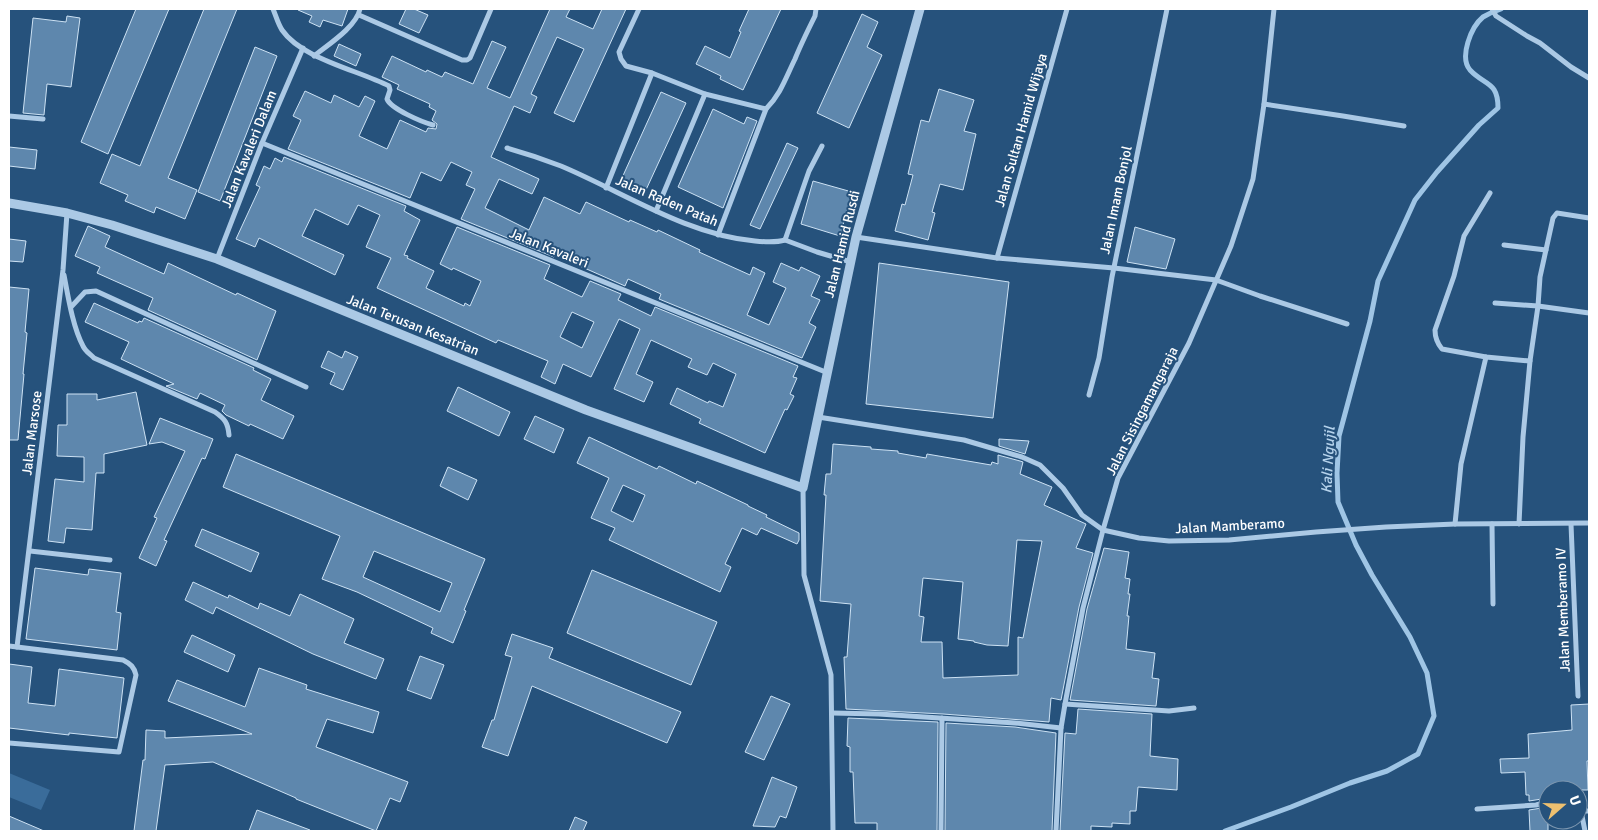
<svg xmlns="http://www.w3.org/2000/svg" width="1598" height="840" font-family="Signika,sans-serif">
<rect width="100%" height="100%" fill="#26527c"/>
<path fill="#3a6c9a" d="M9 773 50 790 41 810 9 797Z"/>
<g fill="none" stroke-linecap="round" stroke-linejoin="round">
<path stroke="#9fc5e5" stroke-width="5" d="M1225 831 1291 807 1350 783 1387 771 1418 754 1434 716 1427 673 1410 637 1372 575 1356 545 1338 502 1337 473 1339 436 1370 321 1378 281 1415 200 1437 172 1479 125 1498 108C1498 81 1485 86 1470 70 1459 57 1471 27 1483 17 1488 14 1495 11 1501 9"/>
</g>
<g fill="#5e87ad" stroke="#cde2f4" fill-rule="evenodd">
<path d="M136 9H169L108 154 81 142Z"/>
<path d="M204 9H237L168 178 197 190 185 219 156 207 154 213 125 201 128 195 100 183 112 154 140 166Z"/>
<path d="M298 9H348L342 26 323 20 320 27 309 22 312 16 298 10Z"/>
<path d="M406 9H414L428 15 419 33 399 24Z"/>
<path d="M550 9H570L566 17 593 29 602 9H626L574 122 554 113 584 49 557 37 531 94 537 97 530 113 514 106 491 157 539 179 532 194 499 179 485 208 529 230 544 197 580 214 586 202 629 222 630 220 657 232 658 230 700 250 699 252 750 275 753 267 765 273 747 315 769 325 786 288 773 282 781 263 799 271 801 267 820 276 811 296 820 300 809 323 816 327 802 358 659 299 661 294 628 279 625 286 555 255 554 257 461 219 475 189 466 185 472 172 451 162 441 181 421 172 410 198 288 149 301 120 293 116 305 91 331 103 334 95 359 107 365 96 375 101 359 136 387 149 400 120 426 132 428 128 436 129 437 124 432 120 436 111 429 107 430 104 397 89 399 85 382 77 392 56 426 72 427 70 442 77 445 72 473 84 492 41 506 47 487 88 510 98Z"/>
<path d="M749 9H781L743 90 720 79 721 76 696 64 705 46 730 58 741 32 739 31Z"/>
<path d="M862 14 878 22 867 47 882 55 849 128 817 113Z"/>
<path d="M67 16 80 18 71 87 47 84 44 115 23 113 33 18 66 22Z"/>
<path d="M339 44 361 54 356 66 334 56Z"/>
<path d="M255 47 277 56 220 201 198 192Z"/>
<path d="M939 89 974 100 964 131 976 134 963 190 940 184 932 212 935 213 928 240 895 231 902 204 905 205 913 175 908 174 921 120 929 122Z"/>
<path d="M661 92 686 103 645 192 621 180Z"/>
<path d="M713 109 744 124 747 117 757 121 723 208 678 187Z"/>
<path d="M787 143 798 148 760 229 750 225Z"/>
<path d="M9 147 37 150 35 169 9 166Z"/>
<path d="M284 157 406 206 404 211 420 220 404 255 408 256 407 258 434 271 426 288 464 306 465 303 470 306 481 281 453 268 452 270 440 264 457 227 550 265 544 279 582 297 590 281 621 294 618 300 651 316 655 307 798 366 793 377 797 378 790 394 794 396 787 410 785 409 765 453 699 423 701 419 670 404 677 388 708 403 709 401 723 407 736 374 713 363 707 375 688 367 692 359 651 340 636 374 653 382 644 402 614 389 640 329 619 319 591 377 563 364 555 384 541 377 548 361 498 340 496 343 377 288 391 258 366 247 380 215 358 205 348 225 315 209 302 236 344 255 335 275 259 238 255 247 236 239 260 187 256 185 264 166 270 169 275 158 282 162ZM572 312 594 322 582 348 560 337Z"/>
<path d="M813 181 852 192 840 236 801 224Z"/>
<path d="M88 226 110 236 105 247 164 274 168 263 236 295 237 293 276 311 257 360 148 310 153 298 97 273 100 267 75 256Z"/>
<path d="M1135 227 1175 239 1166 269 1127 262Z"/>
<path d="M9 239 26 241 23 262 9 261Z"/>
<path d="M879 263 1009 282 993 418 866 404Z"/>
<path d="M9 287 29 289 25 332 27 333 23 374H24L18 440H9Z"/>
<path d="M94 303 138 323 139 321 142 322 144 318 254 368 253 370 271 379 261 400 294 416 283 439 250 424 249 426 226 415 222 411 225 405 200 393 197 399 166 386 174 384 121 359 129 342 85 322Z"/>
<path d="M328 351 342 358 345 351 358 357 343 390 330 384 335 373 321 367Z"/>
<path d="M458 387 510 412 499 436 447 411Z"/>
<path d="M136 392 147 445 104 454V473H96L92 530 66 528 64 543 48 541 55 479 84 482V457L57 456 58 425H67V394H97V400Z"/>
<path d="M535 416 564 429 554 453 524 439Z"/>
<path d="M160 418 213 439 205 459 202 458 164 540 167 541 156 566 139 558 157 518 154 517 185 451 162 442 149 444Z"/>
<path d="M589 437 657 469 659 466 696 484 697 481 748 505V506L767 515 766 517 799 533V540L797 544 761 528 757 535 742 528 725 564 731 567 720 592 609 540 615 528 591 518 609 478 577 463ZM623 485 645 495 633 522 611 511Z"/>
<path d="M999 439 1029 441 1025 454 999 446Z"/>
<path d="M833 444 871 447V449L898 451V453L926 458 927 454 991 465 992 462 998 464V455L1020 461 1023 462 1020 474 1052 487 1044 505 1086 524 1076 548 1093 553 1079 607 1061 700 1051 698 1049 722 943 714 846 709 844 657H847L851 604 820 601 826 495H824L826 474H831ZM1017 540 1042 541 1023 638 1018 637V675L943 678 942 642H921L924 617 919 616 923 578 963 582 958 639 974 641V642L987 645 1008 646Z"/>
<path d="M236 454 485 559 464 610 466 611 453 643 431 633 433 628 357 592 322 579 340 536 223 487ZM374 551 452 583 440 612 363 577Z"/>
<path d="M448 467 477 480 468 500 440 486Z"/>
<path d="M202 529 259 553 251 572 195 546Z"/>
<path d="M1104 548 1129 552 1125 578 1130 579 1128 594H1130L1127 616H1129L1126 649 1155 653 1152 678 1159 679 1156 706 1070 700 1087 609Z"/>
<path d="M35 568 88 575 89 569 121 573 116 612 121 613 117 650 26 639Z"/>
<path d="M592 570 717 622 691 685 567 633Z"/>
<path d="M193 582 228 598 229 595 258 609 260 603 290 616 300 594 354 619 344 643 384 659 376 679 313 654 216 607 213 614 185 600Z"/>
<path d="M512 634 553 648 549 658 681 712 667 743 532 686 508 756 482 747 492 720H494L512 657 505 655Z"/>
<path d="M192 635 235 655 228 672 184 652Z"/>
<path d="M420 656 444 665 431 699 407 690Z"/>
<path d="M9 664 32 667 28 703 55 706 59 669 124 678 117 738 69 733V735L9 728Z"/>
<path d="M259 668 307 685 306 689 379 712 373 733 327 719 316 747 408 782 400 802 390 798 376 831 296 799V798L213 762 165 765 156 831H134L143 760H145L146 730 165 731V738L252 734 168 701 177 680 245 707Z"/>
<path d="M771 696 790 704 764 760 745 752Z"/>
<path d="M1589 704V761H1587L1588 790H1548V798L1529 801V795H1526L1525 772 1501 773 1500 759 1529 758 1528 734 1572 730 1571 705Z"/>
<path d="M1078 709 1152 714 1150 756 1178 759 1177 790 1138 787 1136 811H1130V824L1112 823V827L1091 826V831H1060L1065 733 1076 734Z"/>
<path d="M848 718 938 722 937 831H877V823H855L853 772H850V747L847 746Z"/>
<path d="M946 723 1015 727 1056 733 1052 831H945Z"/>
<path d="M772 777 797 787 786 818 780 816 775 827 753 826Z"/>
<path d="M1548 807V831H1530L1529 810Z"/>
<path d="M257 810 310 830V831H249Z"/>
<path d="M9 816 44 831H9Z"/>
<path d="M575 817 587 822 583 831H569Z"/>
</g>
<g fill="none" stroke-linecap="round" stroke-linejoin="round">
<g stroke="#abc9e5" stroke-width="5">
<path d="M273 9C276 16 278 24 282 30 302 59 358 70 389 86L390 90 387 99C391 109 422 122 433 125"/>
<path d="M639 9 619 52 621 59 626 66 652 73 705 94 766 109C781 94 786 77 795 59 801 44 808 30 815 16L816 9"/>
<path d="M1492 9 1496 16 1527 36 1540 43 1571 67 1589 78"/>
<path d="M359 15 462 60H467L470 58 491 9"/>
<path d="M314 56C329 44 356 27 360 9"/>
<path d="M1264 104 1343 116 1404 126"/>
<path d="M9 116 43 119"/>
<path d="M262 143 828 373"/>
<path d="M507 148C525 153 543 159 561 166 623 192 687 235 755 241 765 242 775 243 785 240L817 252 851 262"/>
<path d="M606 188 652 73"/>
<path d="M1490 193 1464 236 1454 276 1435 330C1435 338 1437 343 1442 349L1486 357 1530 361"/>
<path d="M656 211 705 94"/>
<path d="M718 235 766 109"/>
<path d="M856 237 997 258 1114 268 1216 280 1260 296 1347 324"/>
<path d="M785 240 809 171 822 146"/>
<path d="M1504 245 1546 250"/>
<path d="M997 258 1067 9"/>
<path d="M217 259 262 143 303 48"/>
<path d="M64 275C68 296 73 328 83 346 85 351 90 354 94 358L215 412C225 419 228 423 229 435"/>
<path d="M1495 303 1538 306 1589 313"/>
<path d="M71 307 85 292 96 291 306 387"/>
<path d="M1089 395 1099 358 1112 277 1167 9"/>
<path d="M818 417 964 440 1022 457 1040 465 1063 488 1082 515 1103 530 1139 538 1169 541 1229 540 1316 532 1386 527 1455 524 1589 523"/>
<path d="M803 488 804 575 831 675 833 831"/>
<path d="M1455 524 1461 464 1486 357"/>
<path d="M1492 524 1493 604"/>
<path d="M1519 524 1523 437 1530 361 1538 306 1540 277 1553 218 1557 213 1589 218"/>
<path d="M1571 524 1578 696"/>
<path d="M30 551 110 560"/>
<path d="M9 646 17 647 63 270 67 213"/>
<path d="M1065 704 1169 711 1194 708"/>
<path d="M832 713 879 714 1015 723 1061 728"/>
<path d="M9 743 119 752 136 675C134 667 131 664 123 660L17 647"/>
<path d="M1578 803 1581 811H1589"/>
<path d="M1477 809 1536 805 1548 802"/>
<path d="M1581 811 1585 831"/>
<path d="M941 831 942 718"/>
<path d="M1056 831 1061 728 1065 704 1083 608 1103 530 1118 478 1189 343 1231 246 1253 179 1264 104 1274 9"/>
</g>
<path stroke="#abc9e5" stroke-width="9" d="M9 203 67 213 112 225 217 259 586 410 803 488 856 237 920 9"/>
</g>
<g text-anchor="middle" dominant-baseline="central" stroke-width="4" stroke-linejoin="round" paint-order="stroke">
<g font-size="14" fill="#fff" stroke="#26527c">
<text transform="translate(1021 130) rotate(-74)">Jalan Sultan Hamid Wijaya</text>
<text transform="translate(249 149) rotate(-68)">Jalan Kavaleri Dalam</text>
<text transform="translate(1116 200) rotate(-78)">Jalan Imam Bonjol</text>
<text transform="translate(667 201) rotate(23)">Jalan Raden Patah</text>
<text transform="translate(842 244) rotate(-76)">Jalan Hamid Rusdi</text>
<text transform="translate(549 248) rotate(22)">Jalan Kavaleri</text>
<text transform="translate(413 325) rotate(22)">Jalan Terusan Kesatrian</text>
<text transform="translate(1142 411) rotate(-63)">Jalan Sisingamangaraja</text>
<text transform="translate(32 433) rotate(-83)">Jalan Marsose</text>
<text transform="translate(1230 526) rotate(-3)">Jalan Mamberamo</text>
<text transform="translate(1563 610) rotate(-92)">Jalan Memberamo IV</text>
</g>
<g font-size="15" font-style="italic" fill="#b6d3ec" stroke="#26527c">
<text transform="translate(1328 460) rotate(-87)">Kali Ngujil</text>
</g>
</g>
<rect width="1598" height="840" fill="none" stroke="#ffffff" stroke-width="20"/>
<g transform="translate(1563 805) rotate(70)"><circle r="24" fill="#26527c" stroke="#7d97b0"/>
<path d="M0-4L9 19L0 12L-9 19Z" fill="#edc070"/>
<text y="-8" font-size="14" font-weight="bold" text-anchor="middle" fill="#ffffff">U</text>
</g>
</svg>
